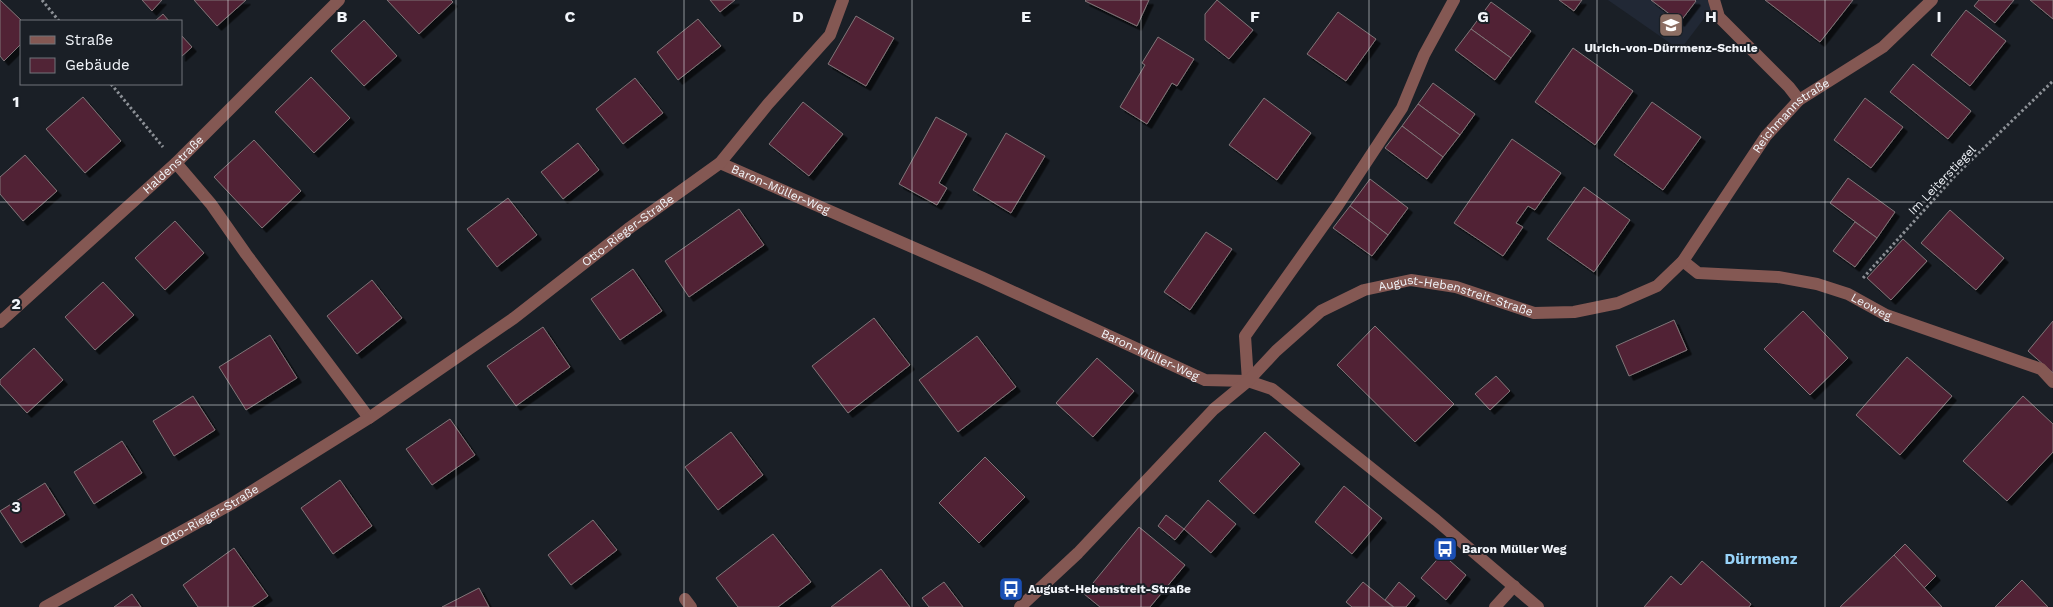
<svg xmlns="http://www.w3.org/2000/svg" width="2053" height="607" font-family="'Work Sans',sans-serif">
<defs>
<filter id="shadow"><feDropShadow dx="4.5" dy="4.5" stdDeviation="0" flood-color="#0009"/></filter>
</defs>
<rect width="100%" height="100%" fill="#1a1f26"/>
<path fill="#212835" d="M1608 0H1718L1680 50Z"/>
<g fill="#512436" stroke="#807578" filter="url(#shadow)">
<path d="M0 0 22 21 21 44 4 61 0 56Z"/>
<path d="M142 0H162L152 11Z"/>
<path d="M194 0H246L217 26Z"/>
<path d="M387 0H451L453 2 419 34Z"/>
<path d="M710 0H735L720 12Z"/>
<path d="M1086 0H1149L1137 26 1085 1Z"/>
<path d="M1217 0 1253 30 1229 59 1205 40V14Z"/>
<path d="M1559 0H1582L1574 11Z"/>
<path d="M1651 0H1695L1696 1 1680 22Z"/>
<path d="M1765 0H1853L1820 42Z"/>
<path d="M1979 0H2014L1995 23 1974 6Z"/>
<path d="M2030 0H2053V19Z"/>
<path d="M1491 2 1531 31 1511 58 1471 29Z"/>
<path d="M1966 10 2006 41 1970 86 1931 55Z"/>
<path d="M1338 12 1376 39 1346 81 1307 54Z"/>
<path d="M163 14 169 21H155Z"/>
<path d="M856 16 894 38 866 86 828 64Z"/>
<path d="M698 19 721 46 678 80 657 52Z"/>
<path d="M364 20 397 56 364 86 331 51Z"/>
<path d="M1471 29 1511 58 1495 80 1455 50Z"/>
<path d="M181 35 192 47 181 57Z"/>
<path d="M1158 37 1194 59 1177 86 1172 83 1147 124 1120 107 1145 65 1142 63Z"/>
<path d="M1573 48 1633 91 1595 145 1535 102Z"/>
<path d="M1913 64 1971 111 1948 139 1890 92Z"/>
<path d="M311 77 350 118 314 153 275 112Z"/>
<path d="M635 78 663 113 623 144 596 109Z"/>
<path d="M1433 83 1475 114 1460 135 1418 104Z"/>
<path d="M83 97 121 141 85 173 46 129Z"/>
<path d="M1264 98 1311 133 1277 180 1229 145Z"/>
<path d="M1865 98 1903 127 1871 168 1834 140Z"/>
<path d="M803 102 843 134 809 176 769 144Z"/>
<path d="M1652 102 1701 137 1663 190 1614 155Z"/>
<path d="M1418 104 1460 135 1443 157 1402 126Z"/>
<path d="M936 117 967 134 939 183 947 188 937 205 899 184Z"/>
<path d="M1402 126 1443 157 1427 179 1385 148Z"/>
<path d="M1006 133 1045 156 1011 213 973 190Z"/>
<path d="M1512 139 1561 173 1535 210 1528 206 1516 223 1523 227 1503 256 1454 223Z"/>
<path d="M254 140 301 191 262 228 214 177Z"/>
<path d="M578 143 599 170 563 199 541 172Z"/>
<path d="M25 155 57 191 23 221 0 194V177Z"/>
<path d="M1848 178 1895 212 1877 238 1830 203Z"/>
<path d="M1370 179 1408 208 1388 235 1350 206Z"/>
<path d="M1584 187 1630 220 1594 272 1547 239Z"/>
<path d="M508 198 537 235 497 267 467 229Z"/>
<path d="M1350 206 1388 235 1372 256 1333 228Z"/>
<path d="M739 209 764 245 689 297 665 261Z"/>
<path d="M1950 210 2004 258 1976 290 1921 243Z"/>
<path d="M175 221 204 253 165 290 135 258Z"/>
<path d="M1855 222 1877 238 1855 267 1833 251Z"/>
<path d="M1206 232 1232 249 1190 310 1164 292Z"/>
<path d="M1903 239 1927 261 1891 300 1867 278Z"/>
<path d="M633 269 662 311 620 340 591 299Z"/>
<path d="M372 280 402 318 357 354 327 316Z"/>
<path d="M103 282 134 315 95 350 65 317Z"/>
<path d="M1803 311 1848 358 1810 395 1764 349Z"/>
<path d="M874 318 910 365 848 413 812 366Z"/>
<path d="M1674 320 1687 350 1629 376 1616 346Z"/>
<path d="M2053 321V373L2028 351Z"/>
<path d="M1375 326 1454 404 1415 442 1337 365Z"/>
<path d="M543 327 570 367 516 406 487 366Z"/>
<path d="M270 335 297 378 246 410 219 367Z"/>
<path d="M977 336 1016 387 958 432 919 380Z"/>
<path d="M34 348 63 380 27 413 0 384V380Z"/>
<path d="M1907 357 1952 396 1900 455 1856 415Z"/>
<path d="M1097 358 1134 391 1093 437 1056 403Z"/>
<path d="M1496 376 1510 391 1490 410 1475 394Z"/>
<path d="M193 396 215 430 174 456 153 421Z"/>
<path d="M2023 396 2053 424V452L2007 501 1963 461Z"/>
<path d="M450 419 475 455 432 485 406 449Z"/>
<path d="M731 432 763 475 718 510 685 467Z"/>
<path d="M1265 432 1300 464 1254 514 1219 481Z"/>
<path d="M122 441 142 473 94 504 74 472Z"/>
<path d="M985 457 1025 497 979 543 939 503Z"/>
<path d="M340 480 372 526 333 554 301 508Z"/>
<path d="M45 483 65 515 21 543 0 511Z"/>
<path d="M1344 486 1382 518 1352 554 1315 522Z"/>
<path d="M1208 500 1236 524 1211 553 1184 529Z"/>
<path d="M1166 515 1184 529 1175 540 1158 526Z"/>
<path d="M593 520 617 550 571 585 548 555Z"/>
<path d="M1139 527 1185 565 1150 607H1100L1084 594Z"/>
<path d="M773 534 811 582 778 607H738L716 578Z"/>
<path d="M1905 544 1936 576 1924 588 1894 555Z"/>
<path d="M234 548 268 596 252 607H198L183 585Z"/>
<path d="M1442 554 1466 575 1446 600 1421 578Z"/>
<path d="M1894 555 1942 607H1840Z"/>
<path d="M1702 561 1751 604 1749 607H1644L1671 576 1681 585Z"/>
<path d="M881 569 910 607H831Z"/>
<path d="M2022 580 2048 607H1995Z"/>
<path d="M944 582 963 607H929L922 598Z"/>
<path d="M1363 582 1393 607H1352L1346 602Z"/>
<path d="M1399 582 1415 596 1406 607H1394L1385 600Z"/>
<path d="M479 588 489 607H442Z"/>
<path d="M132 594 141 607H114Z"/>
</g>
<g fill="none" stroke-linecap="round" stroke-linejoin="round">
<g stroke="#8c9096" stroke-width="3" stroke-dasharray="2.5 2.5" stroke-linecap="butt">
<path d="M42 0 59 21"/>
<path d="M111 84 163 147"/>
<path d="M1863 278 1954 177 2053 81"/>
</g>
<path stroke="#845853" stroke-width="12" d="M1714 0 1719 17 1789 87 1799 100"/>
<g stroke="#845853" stroke-width="12">
<path d="M176 163 211 204 246 254 369 418"/>
<path id="s1" d="M720 163 983 278 1205 380 1248 381 1272 389 1436 520 1538 607"/>
<path id="s2" d="M1683 261 1698 273 1778 277 1817 284 1848 294 1886 315 2041 369 2053 382"/>
<path id="s3" d="M0 322 176 163 339 0"/>
<path d="M1248 381 1245 336 1338 205 1402 108 1424 55 1454 0"/>
<path d="M685 599 691 607"/>
<path id="s4" d="M45 607 233 503 369 418 514 318 628 229 720 163 768 104 830 35 843 0"/>
<path id="s5" d="M1020 607 1078 553 1214 409 1248 381 1276 351 1321 311 1364 290 1411 280 1456 287 1534 313 1574 312 1618 303 1657 286 1683 261 1766 136 1799 100 1883 47 1932 0"/>
<path d="M1495 607 1514 586"/>
</g>
</g>
<path fill="none" stroke="#f2f5fa" stroke-width="1" stroke-opacity="0.55" d="M228 0V607M456 0V607M684 0V607M912 0V607M1141 0V607M1369 0V607M1597 0V607M1825 0V607M0 202H2053M0 405H2053"/>
<defs>
<symbol id="school-square" viewBox="-11 -11 22 22"><rect x="-9" y="-9" width="18" height="18" rx="4" fill="#8d6e63" stroke="#1a1f26"/><path d="M0-5L7-2L0 1L-7-2ZM-4 1L0 2.5L4 1V4Q0 6-4 4Z" fill="#fff"/></symbol>
<symbol id="bus-square" viewBox="-11 -11 22 22"><rect x="-9" y="-9" width="18" height="18" rx="4" fill="#1a4fb4" stroke="#1a1f26"/><path d="M-5-6H5V4H4V6H2V4H-2V6H-4V4H-5ZM-3.5-4V0h7V-4ZM-3.5 1.2v1.5H-2V1.2ZM2 1.2v1.5H3.5V1.2Z" fill="#fff"/></symbol>
</defs>
<g fill-rule="evenodd">
<use href="#school-square" x="1657" y="11" width="28" height="28"/>
<use href="#bus-square" x="1431" y="535" width="28" height="28"/>
<use href="#bus-square" x="997" y="575" width="28" height="28"/>
</g>
<g text-anchor="middle" dominant-baseline="central" stroke-width="4" stroke-linejoin="round" paint-order="stroke">
<g font-size="12" font-weight="bold" fill="#f2f5fa" stroke="#1a1f26" text-anchor="start">
<text x="1671" y="48" text-anchor="middle">Ulrich-von-Dürrmenz-Schule</text>
<text x="1462" y="549">Baron Müller Weg</text>
<text x="1028" y="589">August-Hebenstreit-Straße</text>
</g>
<g font-size="12" fill="#f2f5fa" stroke="#1a1f26">
<text stroke="none"><textPath href="#s5" startOffset="992">Reichmannstraße</textPath></text>
<text stroke="none"><textPath href="#s3" startOffset="234">Haldenstraße</textPath></text>
<text transform="translate(1942 180) rotate(-46)">Im Leiterstiegel</text>
<text stroke="none"><textPath href="#s1" startOffset="66">Baron-Müller-Weg</textPath></text>
<text stroke="none"><textPath href="#s4" startOffset="695">Otto-Rieger-Straße</textPath></text>
<text stroke="none"><textPath href="#s5" startOffset="565">August-Hebenstreit-Straße</textPath></text>
<text stroke="none"><textPath href="#s2" startOffset="198">Leoweg</textPath></text>
<text stroke="none"><textPath href="#s1" startOffset="471">Baron-Müller-Weg</textPath></text>
<text stroke="none"><textPath href="#s4" startOffset="188">Otto-Rieger-Straße</textPath></text>
</g>
<g font-size="15" font-weight="bold" fill="#98d3f9" stroke="#1a1f26">
<text x="1761" y="559">Dürrmenz</text>
</g>
</g>
<g font-size="16" text-anchor="middle" font-weight="bold" fill="#f2f5fa" stroke="#1a1f26" stroke-width="4" stroke-linejoin="round" paint-order="stroke">
<text x="342" y="22">B</text>
<text x="570" y="22">C</text>
<text x="798" y="22">D</text>
<text x="1026" y="22">E</text>
<text x="1255" y="22">F</text>
<text x="1483" y="22">G</text>
<text x="1711" y="22">H</text>
<text x="1939" y="22">I</text>
<text x="16" y="107">1</text>
<text x="16" y="309">2</text>
<text x="16" y="512">3</text>
</g>
<rect x="20" y="20" width="162" height="65" fill="#1a1f26" stroke="#70757b"/>
<rect x="30" y="36" width="25" height="8" fill="#845853" stroke="#70757b"/>
<text x="65" y="45" font-size="15" fill="#f2f5fa">Straße</text>
<rect x="30" y="58" width="25" height="15" fill="#512436" stroke="#70757b"/>
<text x="65" y="70" font-size="15" fill="#f2f5fa">Gebäude</text>
</svg>
